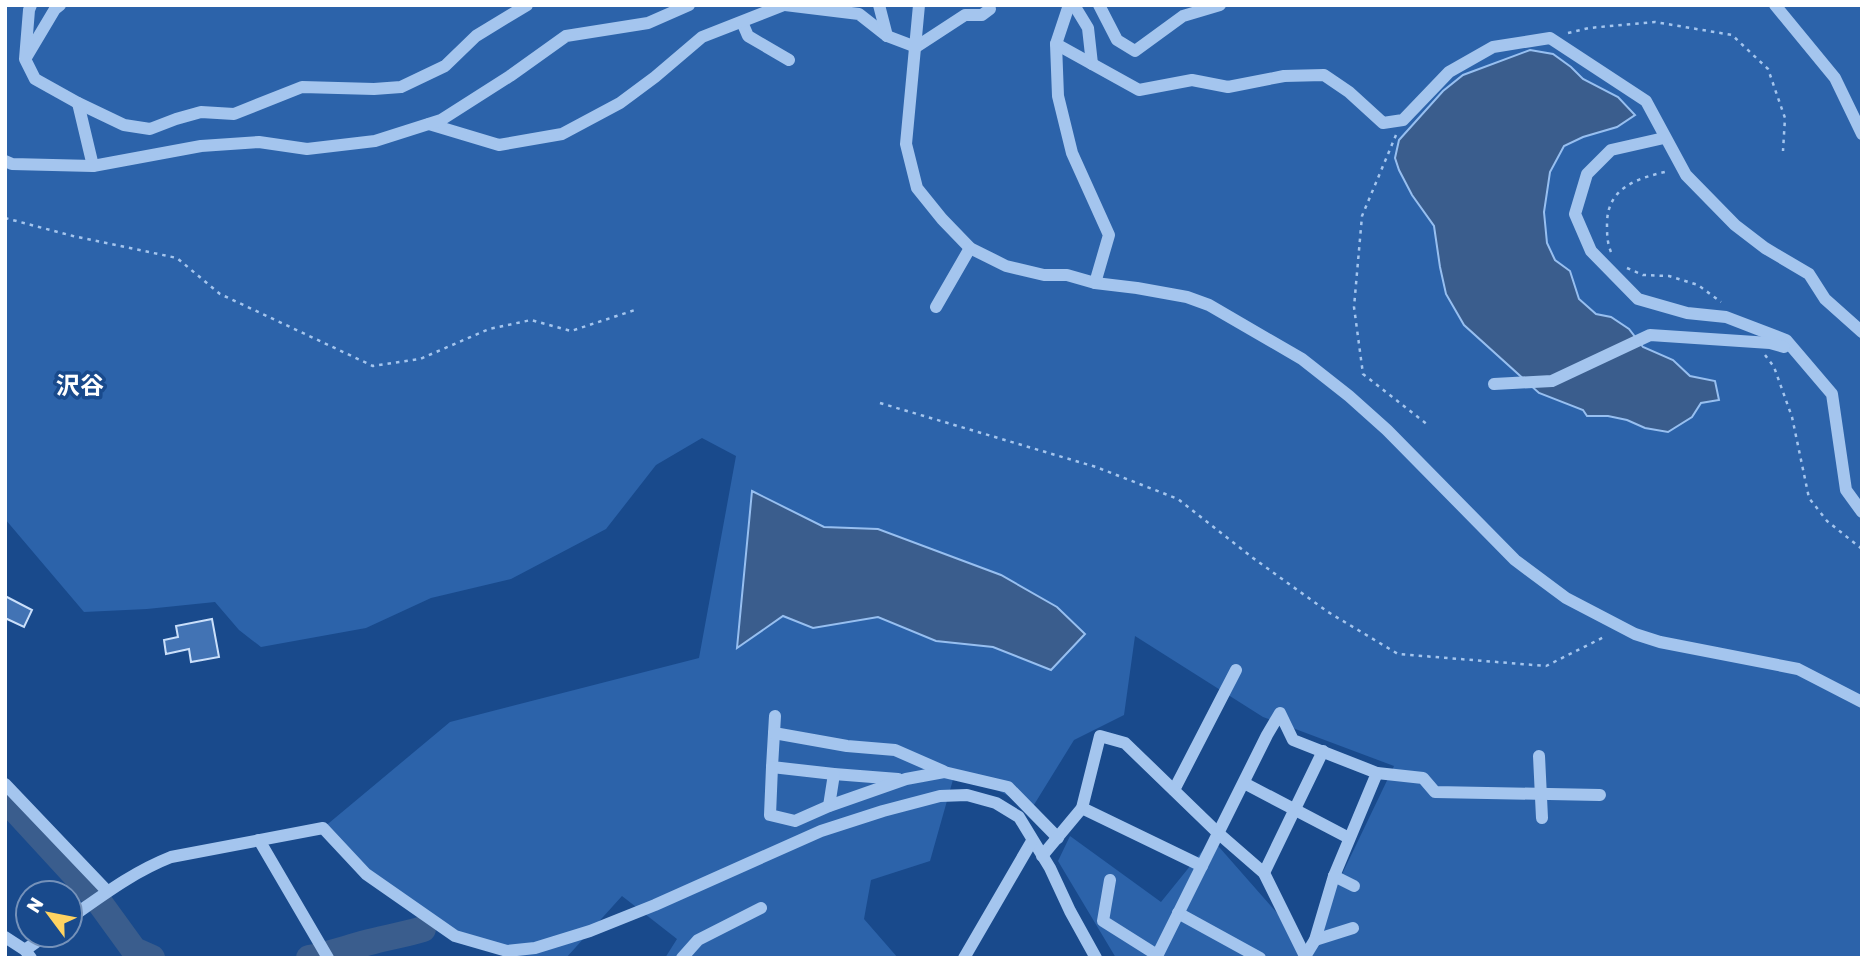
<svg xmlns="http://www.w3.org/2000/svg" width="1867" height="963" font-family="Rubik,'Noto Sans JP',sans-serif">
<rect width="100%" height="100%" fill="#194a8c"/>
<path fill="#2c63aa" d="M5 5H1862V958H1116L1058 861 1070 836 1161 902 1212 839 1307 947 1394 766 1263 717 1135 636 1124 715 1074 740 1032 808 956 769 930 861 871 880 864 919 898 958H665L677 939 622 896 566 958H525L455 936 405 902 323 828 450 722 699 658 736 456 702 438 656 465 606 529 511 579 431 598 366 628 261 647 239 630 215 602 147 609 84 612 5 519Z"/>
<g fill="#3a5d8d" stroke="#97bff0" stroke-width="2">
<path d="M1530 50 1553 54 1571 67 1583 79 1618 97 1635 115 1617 127 1583 137 1564 146 1550 172 1544 212 1547 243 1555 260 1570 271 1579 299 1596 314 1611 317 1629 329 1643 347 1673 360 1690 376 1715 381 1719 400 1701 403 1692 417 1668 432 1645 428 1627 420 1608 416H1587L1583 410 1539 393 1464 325 1446 294 1440 267 1434 226 1412 195 1399 170 1395 158 1399 140 1443 91 1463 75Z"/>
<path d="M752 491 824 527 878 529 1001 575 1057 607 1085 634 1051 670 993 647 936 641 878 617 813 628 783 616 737 648Z"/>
</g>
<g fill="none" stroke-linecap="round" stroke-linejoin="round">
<path stroke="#97bff0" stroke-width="4.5" d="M134 950 139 958"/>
<g stroke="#3a5d8d" stroke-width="26">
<path d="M5 799 97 899 134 950 152 958"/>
<path d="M309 958C331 954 352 946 374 941 390 937 406 934 423 929"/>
</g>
</g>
<g fill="#4273b4" stroke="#cadffa" stroke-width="2">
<path d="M5 596 32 610 24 627 5 618Z"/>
<path d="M212 619 219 657 191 662 189 649 166 654 164 640 178 637 176 626Z"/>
</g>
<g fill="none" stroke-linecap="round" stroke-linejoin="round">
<g stroke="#a4c5ee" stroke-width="2.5" stroke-dasharray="3.5 5" stroke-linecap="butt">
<path d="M1568 33 1589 28 1655 22 1732 35 1768 69 1785 118 1783 151"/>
<path d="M1396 135 1362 216 1354 307 1363 374 1428 425"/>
<path d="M5 218 73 236 177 258 220 294 373 366 420 359 489 329 531 320 571 331 638 309"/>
<path d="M1611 252C1607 242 1607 234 1607 224 1607 187 1638 178 1669 171"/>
<path d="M1627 268 1643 275 1669 276 1698 285 1721 302"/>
<path d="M1765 355 1774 367 1792 417 1809 498 1827 521 1862 549"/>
<path d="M880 403 1096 467 1178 499 1253 558 1328 612 1398 654 1546 666 1606 636"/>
</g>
<g stroke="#a4c5ee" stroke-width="12">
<path d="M31 5 29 10 25 59 35 79 78 103 124 125 150 129 176 119 201 112 234 114 302 87 374 89 401 87 445 66 476 36 527 5"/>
<path d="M785 5 859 14 887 36 916 47 965 15H982L990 9"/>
<path d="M879 5 887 36"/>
<path d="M919 5 906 144 917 188 942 219 970 248 1006 266 1044 275H1067L1095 283 1137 288 1187 297 1209 305 1302 359 1349 396 1387 430 1515 560 1566 598 1635 634 1660 642 1798 669 1862 702"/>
<path d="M1069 5 1056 44 1058 96 1072 153 1109 235 1095 283"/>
<path d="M1074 5 1088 28 1092 64"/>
<path d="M1099 5 1117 40 1135 51 1183 16 1220 5"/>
<path d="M1775 5 1835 78 1862 134"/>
<path d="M742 22 748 36 789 60"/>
<path d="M1056 44 1139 90 1192 80 1228 87 1284 76 1324 75 1349 92 1383 123 1403 120 1449 72 1493 47 1550 38 1646 101 1686 175 1735 225 1765 248 1809 274 1825 299 1862 332"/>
<path d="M27 56 55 9 60 5"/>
<path d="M78 103 93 166"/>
<path d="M429 124 499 145 562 134 620 103 655 77 702 37 784 5"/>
<path d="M1664 138 1611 150 1587 174 1575 214 1591 251 1638 299 1687 313 1726 317 1786 340 1832 394 1846 490 1862 512"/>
<path d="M5 161 12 164 93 166 201 146 259 142 307 149 375 141 441 120 510 76 566 36 648 23 689 5"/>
<path d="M936 307 970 248"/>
<path d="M1494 384 1552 381 1650 335 1770 343 1784 347"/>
<path d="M775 716 772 767 834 774 898 779"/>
<path d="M774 733 847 746 895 750 943 771"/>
<path d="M1539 756 1542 818"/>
<path d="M772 767 770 815 795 821 829 806 906 779 944 772 1008 787 1058 838"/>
<path d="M1377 773 1423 778 1435 792 1600 795"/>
<path d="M1244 783 1349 838"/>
<path d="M5 784 107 891"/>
<path d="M1174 790 1236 670"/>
<path d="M829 806 834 774"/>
<path d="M1082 808 1202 866"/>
<path d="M259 840 328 958"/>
<path d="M1042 856 1082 808 1100 736 1125 743 1218 833 1264 873 1306 958"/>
<path d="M1264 873 1323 751"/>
<path d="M1334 876 1354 886"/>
<path d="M1110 880 1103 921 1157 955"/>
<path d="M1178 913 1260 958"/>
<path d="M70 918C103 895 133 872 171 857L323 828 366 874 455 936 507 951 535 948 590 931 655 905 821 831 883 811 940 796 967 795 996 803 1019 817 1050 868 1070 911 1096 958"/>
<path d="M5 937 25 950 31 958"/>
<path d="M1315 940 1353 928"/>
<path d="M25 950 46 935"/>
<path d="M682 958 698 940 761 908"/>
<path d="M964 958 1032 841"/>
<path d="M1156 958 1267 735 1280 713 1293 740 1377 773 1334 876 1315 940 1304 958"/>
</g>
</g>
<g text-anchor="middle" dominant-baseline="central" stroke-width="7" stroke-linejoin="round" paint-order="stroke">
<g font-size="24" font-weight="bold" fill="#fff" stroke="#194a8c">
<text x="80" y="386">沢谷</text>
</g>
</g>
<rect width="1867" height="963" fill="none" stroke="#ffffff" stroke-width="14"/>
<g transform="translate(49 914) rotate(302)"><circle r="33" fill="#194a8c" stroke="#7592ba" stroke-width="2"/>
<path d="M0-5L12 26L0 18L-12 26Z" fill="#ffd361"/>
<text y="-10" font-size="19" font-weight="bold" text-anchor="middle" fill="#ffffff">N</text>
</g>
</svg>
